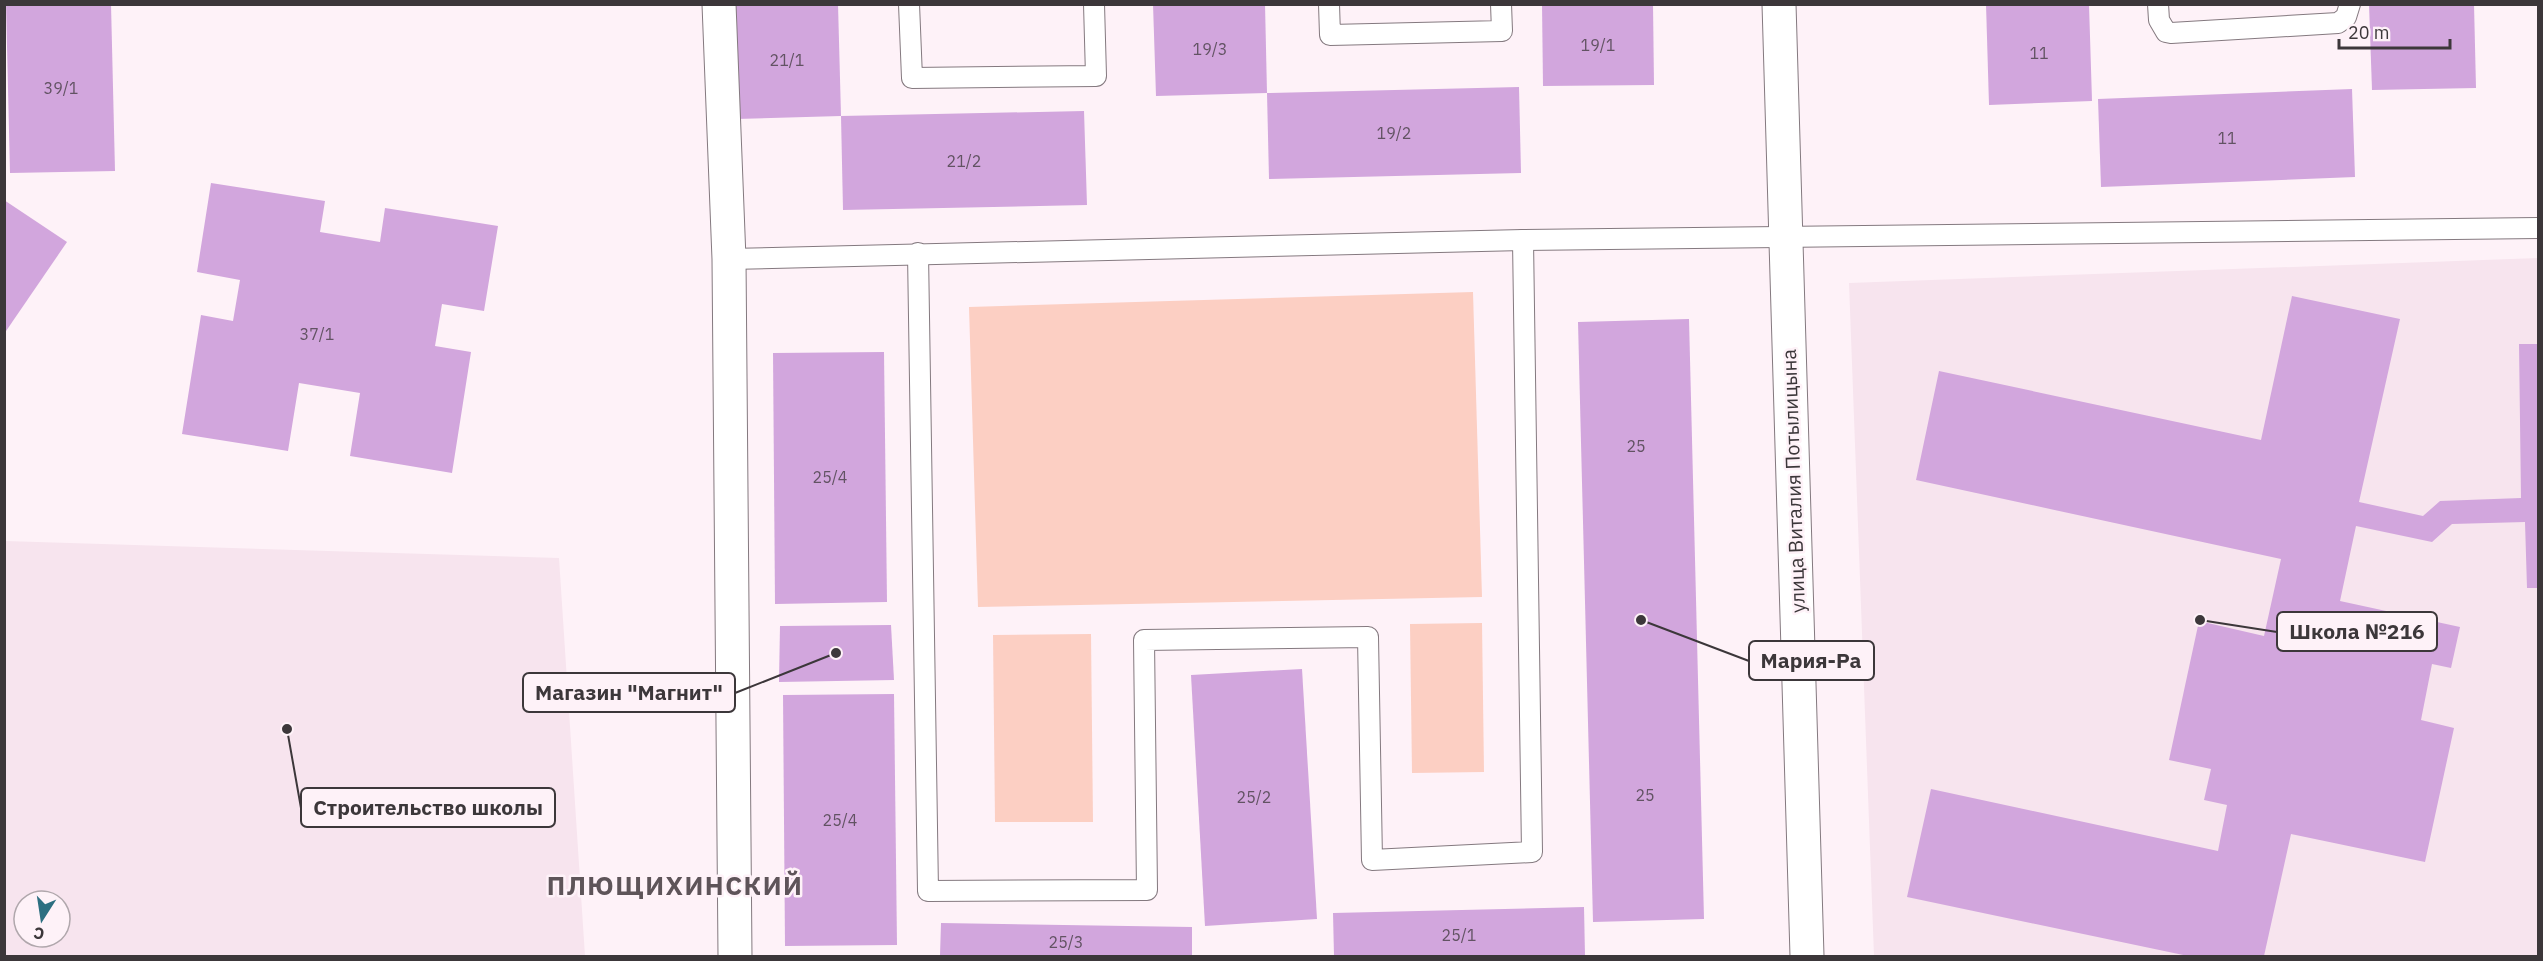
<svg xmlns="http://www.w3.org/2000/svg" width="2543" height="961" font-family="'IBM Plex Sans',sans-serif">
<rect width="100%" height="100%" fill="#fef2f8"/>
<g fill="#f7e4ee" fill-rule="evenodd">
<path d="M2538 258V956H1874L1849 283Z"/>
<path d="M5 541 559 558 585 956H5ZM24 901H60V937H24Z"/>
</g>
<g fill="#fccfc3">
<path d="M1473 292 1482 597 978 607 969 307Z"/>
<path d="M1482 623 1484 772 1412 773 1410 624Z"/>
<path d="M1091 634 1093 822H995L993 635Z"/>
</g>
<g fill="#d2a6dd">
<path d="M6 4H111L115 171 10 173Z"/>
<path d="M733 4H838L841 116 736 119Z"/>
<path d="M1153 4H1265L1267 93 1156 96Z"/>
<path d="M1542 4H1653L1654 85 1543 86Z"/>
<path d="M1986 4H2089L2092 101 1989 105Z"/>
<path d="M2369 4H2474L2476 88 2372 90Z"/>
<path d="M1519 87 1521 173 1269 179 1267 93Z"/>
<path d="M2352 89 2355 177 2101 187 2098 99Z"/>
<path d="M1084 111 1087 205 843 210 841 116Z"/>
<path d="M211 183 325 201 320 232 380 242 385 208 498 226 484 311 442 304 435 346 471 352 452 473 350 456 360 393 299 383 288 451 182 434 201 315 233 321 240 280 197 272Z"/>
<path d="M4 200 67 242 4 334Z"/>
<path d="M2292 296 2400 319 2359 502 2423 516 2440 501 2521 498 2519 344H2538V588H2527L2525 522 2452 524 2432 542 2356 526 2340 601 2460 627 2451 668 2432 664 2421 720 2454 728 2425 862 2291 834 2264 956H2188L1907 897 1931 789 2218 851 2227 805 2204 800 2211 769 2169 760 2199 621 2264 636 2281 559 1916 480 1939 371 2261 440Z"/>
<path d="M1689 319 1704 919 1593 922 1578 322Z"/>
<path d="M884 352 887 602 775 604 773 353Z"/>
<path d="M891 625 894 680 779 682 780 626Z"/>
<path d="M1302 669 1317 919 1205 926 1191 675Z"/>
<path d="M894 694 897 945 785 946 783 695Z"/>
<path d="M1584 907 1585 956H1334L1333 913Z"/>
<path d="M941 923 1192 927V956H940Z"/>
</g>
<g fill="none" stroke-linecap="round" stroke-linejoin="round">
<defs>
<g id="service">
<path d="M909 4 912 78 1096 76 1094 4"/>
<path d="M1329 4 1330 35 1502 31 1501 4"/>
<path d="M2158 4 2159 20 2166 32 2171 33 2338 23 2346 17 2350 4"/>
<path d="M918 253 928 891 1147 890 1144 640 1368 637 1372 860 1532 852 1523 240"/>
<path d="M729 259 1523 240 2538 228"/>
</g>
<g id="minor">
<path d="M719 4 729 259 735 956"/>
<path d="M1779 4 1807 956"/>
</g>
</defs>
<use href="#service" stroke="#84797f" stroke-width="22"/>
<use href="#minor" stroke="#84797f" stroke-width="35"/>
<use href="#service" stroke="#fff" stroke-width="20"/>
<use href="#minor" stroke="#fff" stroke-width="33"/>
</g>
<g text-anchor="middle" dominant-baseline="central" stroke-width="5" stroke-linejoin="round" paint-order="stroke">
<g font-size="16" fill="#625363">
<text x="1598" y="45">19/1</text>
<text x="1210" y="49">19/3</text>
<text x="2039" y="53">11</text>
<text x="787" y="60">21/1</text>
<text x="61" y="88">39/1</text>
<text x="1394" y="133">19/2</text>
<text x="2227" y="138">11</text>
<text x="964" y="161">21/2</text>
<text x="317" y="334">37/1</text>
<text x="1636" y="446">25</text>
<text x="830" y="477">25/4</text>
<text x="1645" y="795">25</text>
<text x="1254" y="797">25/2</text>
<text x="840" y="820">25/4</text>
<text x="1459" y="935">25/1</text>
<text x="1066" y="942">25/3</text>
</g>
<g font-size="20" fill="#3c373a" stroke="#fef2f8">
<text transform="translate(1793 481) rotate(-92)">улица Виталия Потылицына</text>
</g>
<g font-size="26" font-weight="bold" letter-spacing="1.5" fill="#5e5459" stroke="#fef2f8">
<text x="675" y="885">ПЛЮЩИХИНСКИЙ</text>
</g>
</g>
<path fill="none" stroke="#3c373a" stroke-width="2" d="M2200 620L2277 632M1641 620L1749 661M836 653L735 693M287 729L301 808"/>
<g fill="#3c373a" stroke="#fef2f8" stroke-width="2">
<circle cx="2200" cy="620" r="6"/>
<circle cx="1641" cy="620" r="6"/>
<circle cx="836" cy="653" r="6"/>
<circle cx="287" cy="729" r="6"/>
</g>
<g fill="#fef2f8" stroke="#3c373a" stroke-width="2">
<rect x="2277" y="612" width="160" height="39" rx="6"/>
<rect x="1749" y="641" width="125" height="39" rx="6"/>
<rect x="523" y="673" width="212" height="39" rx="6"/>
<rect x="301" y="788" width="254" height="39" rx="6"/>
</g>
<g font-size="21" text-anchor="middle" font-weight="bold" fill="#3c373a">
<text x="2357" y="639">Школа №216</text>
<text x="1811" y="668">Мария-Ра</text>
<text x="629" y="700">Магазин "Магнит"</text>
<text x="428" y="815">Строительство школы</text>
</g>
<rect width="2543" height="961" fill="none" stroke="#3c373a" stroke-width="12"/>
<g transform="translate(42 919) rotate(192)"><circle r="28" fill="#fef2f8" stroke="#b0a7ac" stroke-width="1.5"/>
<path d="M0-4.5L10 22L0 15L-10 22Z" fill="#2d6f81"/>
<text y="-9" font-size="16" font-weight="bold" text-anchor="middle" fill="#3c373a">С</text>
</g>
<path d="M2339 39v9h111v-9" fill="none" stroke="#3c373a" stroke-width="3"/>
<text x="2348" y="39" font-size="18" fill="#3c373a" stroke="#fef2f8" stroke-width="4.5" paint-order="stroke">20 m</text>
</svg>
